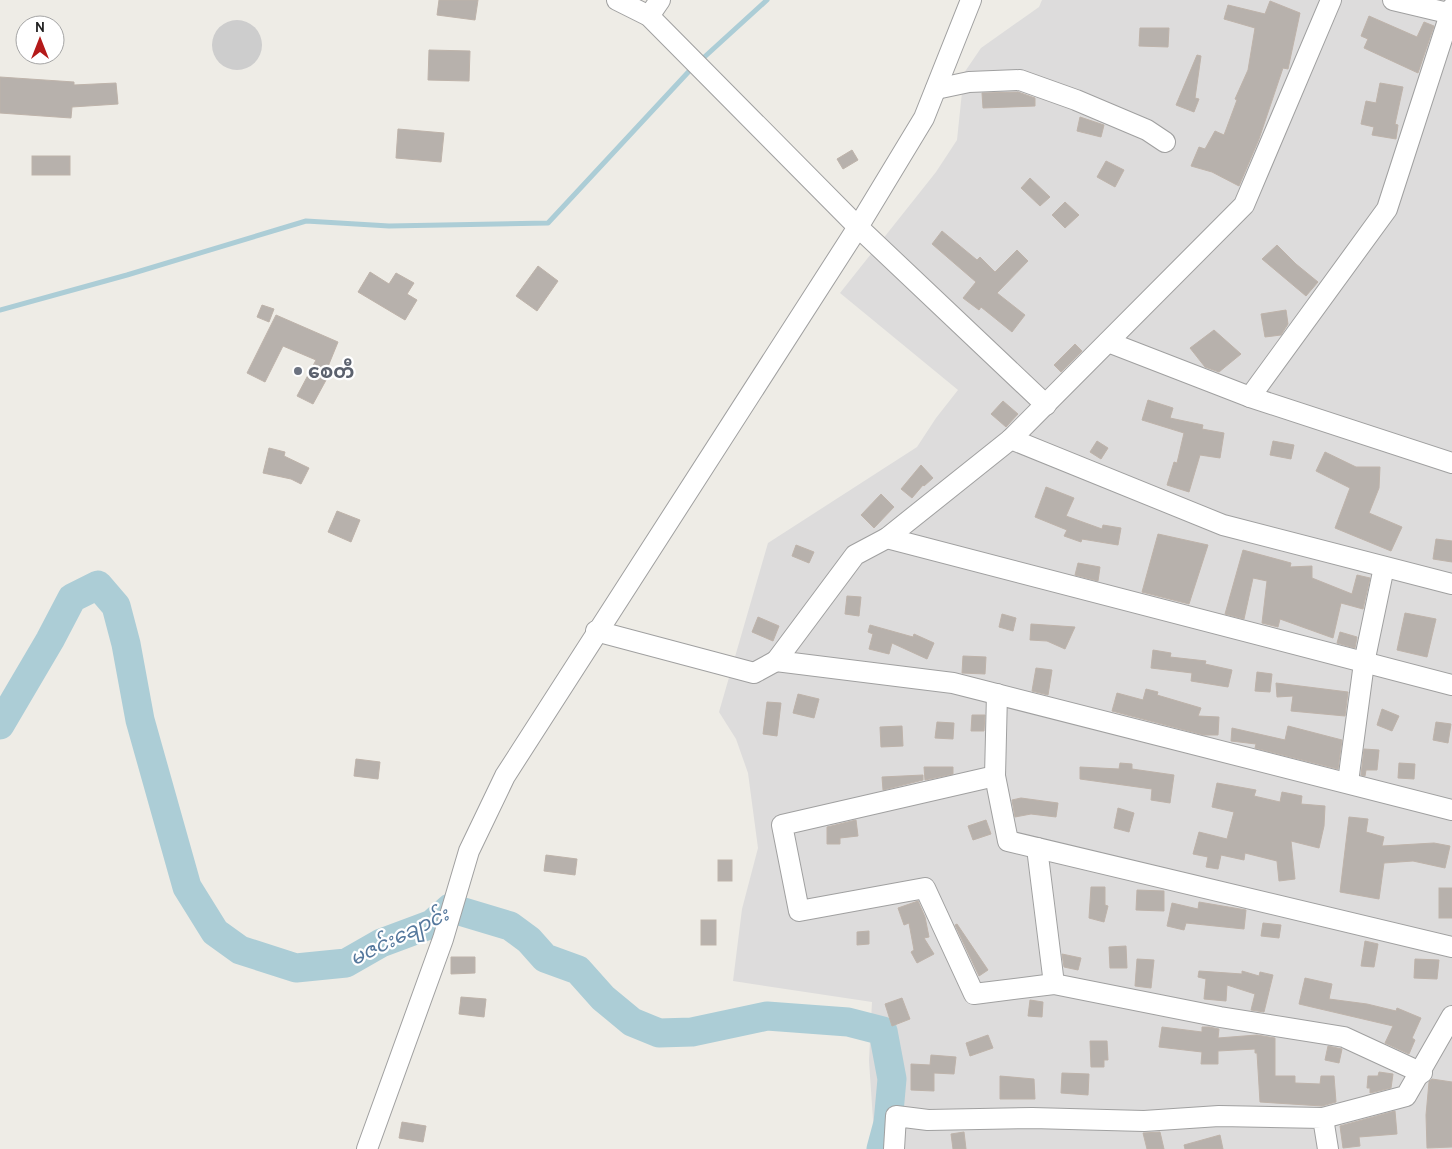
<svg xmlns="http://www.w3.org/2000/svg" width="1452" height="1149" font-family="Cabin,'Noto Sans Myanmar',sans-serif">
<rect width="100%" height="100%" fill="#eeece6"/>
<path fill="#dddcdc" d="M1042 0H1452V1149H875L869 1061 872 1002 733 981 742 909 758 848 748 773 736 739 719 712 768 543 917 447 936 418 958 390 840 293 936 172 957 140 964 73 981 48 1039 7Z"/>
<circle fill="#cdcdcd" cx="237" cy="45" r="25"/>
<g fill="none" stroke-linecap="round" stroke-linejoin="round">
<g stroke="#accdd6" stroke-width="5">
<path d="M700 61 767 0"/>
<path d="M0 310 127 275 306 221 389 226 548 223 693 67"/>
</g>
<path stroke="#accdd6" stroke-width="29" d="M0 725 50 640 72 598 98 585 116 606 126 644 140 720 187 887 215 932 240 950 296 968 346 963 381 943 432 924 450 908 510 926 529 940 545 958 578 970 603 998 632 1022 659 1033 692 1032 767 1016 848 1022 883 1031 892 1079 888 1123 881 1149"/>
</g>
<g fill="#b7b1ac" stroke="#beb3aa">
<path d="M439 0H478L475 20 437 15Z"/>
<path d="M1270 1 1300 13 1288 69 1283 68 1259 139 1239 186 1212 172 1191 166 1199 147 1205 149 1215 131 1224 135 1237 100 1235 99 1248 70 1255 28 1224 19 1228 5 1265 14Z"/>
<path d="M1369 16 1417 37 1424 22 1434 26 1418 73 1364 48 1368 39 1361 36Z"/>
<path d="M1140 28H1169L1168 47 1139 46Z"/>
<path d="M429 50 470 51 469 81 428 80Z"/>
<path d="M1197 55 1201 56 1195 98 1199 99 1194 112 1176 105Z"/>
<path d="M0 77 74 82V85L116 83 118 104 72 107 71 118 0 113Z"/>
<path d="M1380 83 1403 87 1395 124 1398 125 1396 139 1372 135 1374 127 1361 124 1366 101 1376 103Z"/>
<path d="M1018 92 1035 98V106L983 108 982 93Z"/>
<path d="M1080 117 1104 125 1101 137 1077 131Z"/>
<path d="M398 129 444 133 441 162 396 158Z"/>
<path d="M852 150 858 160 843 169 837 159Z"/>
<rect x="32" y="156" width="38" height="19"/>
<path d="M1106 161 1124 170 1115 187 1097 177Z"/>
<path d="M1030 178 1050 197 1040 206 1021 188Z"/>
<path d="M1065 202 1079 215 1065 228 1052 215Z"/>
<path d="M942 231 977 260 980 257 995 272 1017 250 1028 261 997 293 1025 315 1012 332 981 307 979 310 963 298 976 282 932 244Z"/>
<path d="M1277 245 1296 264 1318 282 1306 296 1262 259Z"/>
<path d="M538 266 558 281 537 311 516 296Z"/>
<path d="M370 272 389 284 396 273 414 283 407 294 417 300 405 320 358 292Z"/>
<path d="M262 305 274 309 269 322 257 317Z"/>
<path d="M1286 310 1288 324 1281 335 1265 337 1261 314Z"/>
<path d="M276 315 338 342 327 369 331 371 313 404 297 396 316 360 283 346 265 382 247 373Z"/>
<path d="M1214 330 1241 354 1219 372 1205 367 1190 348Z"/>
<path d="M1075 344 1082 351 1061 372 1054 365Z"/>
<path d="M1148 400 1173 408 1170 418 1203 425 1202 429 1224 433 1220 458 1200 455 1189 492 1167 485 1174 462 1177 463 1184 433 1142 420Z"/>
<path d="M1003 401 1018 414 1006 427 991 414Z"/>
<path d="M1097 441 1108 448 1101 459 1090 452Z"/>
<path d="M1273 441 1294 445 1291 459 1270 455Z"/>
<path d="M269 448 285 452 284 456 309 468 301 484 291 479 263 473Z"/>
<path d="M1325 452 1356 467H1380L1379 488 1369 513 1402 527 1391 551 1335 528 1350 488 1316 471Z"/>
<path d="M921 465 933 478 924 486 923 485 912 498 901 489Z"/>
<path d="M1046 487 1074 498 1066 516 1102 529 1103 525 1121 528 1118 545 1082 539 1081 542 1064 536 1067 530 1035 517Z"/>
<path d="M881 494 894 507 874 528 861 515Z"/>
<path d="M337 511 360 520 351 542 328 532Z"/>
<path d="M1158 534 1208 545 1189 604 1142 592Z"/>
<path d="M1436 539 1452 541V562L1433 559Z"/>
<path d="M796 545 814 552 809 563 792 556Z"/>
<path d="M1243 550 1291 563 1290 567 1312 566V578L1352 594 1357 575 1370 578 1363 609 1341 603 1333 638 1280 619 1278 627 1262 623 1267 581 1253 578 1244 619 1225 614Z"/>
<path d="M1078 563 1100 567 1098 581 1075 575Z"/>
<path d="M847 596 861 597 859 616 845 614Z"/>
<path d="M1405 613 1436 619 1427 657 1397 650Z"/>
<path d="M1002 614 1016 618 1013 631 999 627Z"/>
<path d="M758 617 779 626 773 641 752 632Z"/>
<path d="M1031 624 1075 627 1065 649 1047 641 1030 640Z"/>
<path d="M870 625 913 637 914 634 934 643 927 659 892 643 889 654 869 649 873 634 868 632Z"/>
<path d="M1340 632 1357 637 1355 648 1337 643Z"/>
<path d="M1153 650 1171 653 1170 657 1206 661 1205 664 1232 670 1228 687 1191 681 1192 673 1151 668Z"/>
<path d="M963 656 986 657 985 674 962 673Z"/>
<path d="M1036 668 1052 670 1048 695 1032 691Z"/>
<path d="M1257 672 1272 674 1270 692 1255 691Z"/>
<path d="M1276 683 1348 692 1345 716 1291 711 1293 696 1277 697Z"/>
<path d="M1146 689 1158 692 1157 695 1201 708 1198 716 1219 717 1218 735H1204L1112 711 1117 693 1143 700Z"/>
<path d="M798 694 819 699 814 718 793 713Z"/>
<path d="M767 702 781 703 777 736 763 734Z"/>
<path d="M1382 709 1399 716 1392 731 1377 725Z"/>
<path d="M972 715H985L984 731H971Z"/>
<path d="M937 722 954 723 953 739 935 738Z"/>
<path d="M1436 722 1451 724 1448 743 1433 740Z"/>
<path d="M902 726 903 746 881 747 880 727Z"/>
<path d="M1288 726 1342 740 1338 769 1255 748 1256 744 1231 741 1232 728 1285 740Z"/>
<path d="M1364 749 1379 750 1377 770H1366L1365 776 1361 775Z"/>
<path d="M356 759 380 762 378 779 354 776Z"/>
<path d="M1120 763 1132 764V769L1174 775 1170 803 1151 800 1152 789 1080 779V767L1119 769Z"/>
<path d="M1399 763 1415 764 1414 779 1398 778Z"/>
<path d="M924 767H953V774L925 780Z"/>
<path d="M923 775V780L883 790 882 777Z"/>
<path d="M1217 783 1256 790 1254 796 1280 802 1282 792 1302 796 1301 804 1325 806 1324 826 1319 848 1291 841 1295 879 1279 881 1277 861 1245 853 1244 860 1221 855 1218 869 1206 867 1208 857 1193 854 1199 832 1227 839 1234 812 1212 807Z"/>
<path d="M1021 798 1058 803 1056 817 1031 814 1015 817 1012 800Z"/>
<path d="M1118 808 1134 813 1129 832 1114 828Z"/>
<path d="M1349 817 1368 819 1366 832 1384 837 1382 846 1434 843 1450 846 1445 868 1413 861 1384 863 1379 899 1340 892Z"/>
<path d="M856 820 858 836 840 838V844H827V827Z"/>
<path d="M986 820 991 834 973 840 968 826Z"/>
<path d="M546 855 577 859 575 875 544 871Z"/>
<rect x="718" y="860" width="14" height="21"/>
<path d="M1091 887H1105V905L1108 906 1104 922 1089 918Z"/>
<rect x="1439" y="888" width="13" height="30"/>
<path d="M1137 890 1164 891V911L1136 910Z"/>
<path d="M918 901 925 917 929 937 924 938 934 954 917 963 911 952 914 950 909 923 904 925 898 908Z"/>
<path d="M1199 902 1246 910 1244 929 1186 923 1184 930 1167 926 1172 903 1198 909Z"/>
<rect x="701" y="920" width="15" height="25"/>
<path d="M1263 923 1281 925 1279 938 1261 936Z"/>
<path d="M957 924 988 970 979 976 955 925Z"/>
<path d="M869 931V944L857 945V932Z"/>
<path d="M1365 941 1378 944 1374 967 1361 966Z"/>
<path d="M1126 946 1127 968H1110L1109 947Z"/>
<path d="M1062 954 1081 958 1078 970 1064 967Z"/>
<path d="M451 957H475V973L451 974Z"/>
<path d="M1137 959 1154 960 1151 988 1135 986Z"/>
<path d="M1415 959 1439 960 1437 979 1414 978Z"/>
<path d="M1199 971 1242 974V971L1259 976 1260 972 1273 975 1264 1012 1251 1010 1255 994 1227 985 1226 1001 1204 999 1206 979 1198 977Z"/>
<path d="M1305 978 1332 984 1329 999 1367 1004 1396 1011 1397 1008 1421 1018 1412 1038 1415 1040 1409 1054 1385 1043 1393 1026 1299 1004Z"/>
<path d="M461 997 486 999 484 1017 459 1014Z"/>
<path d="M902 998 910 1019 892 1026 885 1004Z"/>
<path d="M1030 1000 1043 1002 1042 1017 1028 1016Z"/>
<path d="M1162 1027 1202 1032V1027H1209L1219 1029 1218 1038 1257 1035 1275 1038V1076H1295V1083L1320 1084 1321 1076H1334L1336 1102 1322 1106 1260 1102 1257 1053H1255V1049L1218 1051V1064H1201L1202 1052 1159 1047Z"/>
<path d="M988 1035 993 1048 970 1056 966 1043Z"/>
<path d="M1090 1041H1107L1108 1060H1104V1067H1091Z"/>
<path d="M1328 1046 1342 1049 1339 1063 1325 1060Z"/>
<path d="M931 1055 956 1057 954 1074 934 1073V1091L911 1090V1064L930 1065Z"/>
<path d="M1379 1072 1393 1074 1391 1088 1370 1093V1088H1367L1368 1076H1378Z"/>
<path d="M1062 1073 1089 1074 1088 1095 1061 1093Z"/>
<path d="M1000 1076 1034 1079 1035 1099H1000Z"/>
<path d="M1432 1079 1452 1082V1147L1427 1148 1426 1115 1429 1082Z"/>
<path d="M1395 1111 1397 1134 1359 1137 1360 1146 1343 1148 1340 1126Z"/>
<path d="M402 1122 426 1126 423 1142 399 1138Z"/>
<path d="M964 1132 966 1149H953L951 1134Z"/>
<path d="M1160 1132 1164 1149H1147L1143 1133Z"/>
<path d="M1220 1135 1223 1149H1185L1184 1145Z"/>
</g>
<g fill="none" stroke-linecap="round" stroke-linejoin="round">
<defs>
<g id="minor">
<path d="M617 0 649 16 858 227 1046 405"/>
<path d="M1331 0 1244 205 1011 439 887 538 855 555 776 661 953 683 1452 810"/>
<path d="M1393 0 1452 14"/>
<path d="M649 16 660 0"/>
<path d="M936 89 969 82 1020 80 1076 100 1147 130 1165 142"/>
<path d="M1108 342 1250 397 1452 463"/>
<path d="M1250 397 1387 209 1452 8"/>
<path d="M1011 439 1223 525 1452 584"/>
<path d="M887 538 1452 685"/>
<path d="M596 631 754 673 776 661"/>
<path d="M997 694 995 776 1008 841 1452 947"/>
<path d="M995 776 782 825 799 911 925 888 974 994 1054 984 1220 1017 1344 1037 1422 1073"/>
<path d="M1348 782 1364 663 1384 567"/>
<path d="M1037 848 1054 984"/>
<path d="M1323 1118 1406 1096 1452 1016"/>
<path d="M367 1149 443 939 469 851 505 776 858 227 924 118 971 0"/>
<path d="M894 1149 896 1116 928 1120 1032 1118 1144 1121 1219 1116 1323 1118 1328 1149"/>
</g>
</defs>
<use href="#minor" stroke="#a0a0a0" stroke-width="22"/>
<use href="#minor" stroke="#fff" stroke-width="20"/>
</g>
<circle fill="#6b7280" stroke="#fff" stroke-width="2" cx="298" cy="371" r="5"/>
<g text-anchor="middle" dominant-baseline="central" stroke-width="4.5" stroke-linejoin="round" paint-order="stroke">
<g font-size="19" font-weight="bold" fill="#5b616d" stroke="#fff" text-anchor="start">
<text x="308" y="371">စေတီ</text>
</g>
<g font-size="20" font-style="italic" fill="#54779c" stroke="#fff">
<text transform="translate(399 936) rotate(-26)">မဇင်းချောင်း</text>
</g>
</g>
<g transform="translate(40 40)"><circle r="24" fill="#ffffff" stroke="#a5a5a5"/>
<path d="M0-4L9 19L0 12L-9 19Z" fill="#b41a19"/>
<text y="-8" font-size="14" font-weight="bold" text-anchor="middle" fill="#1f1f1f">N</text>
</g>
</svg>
